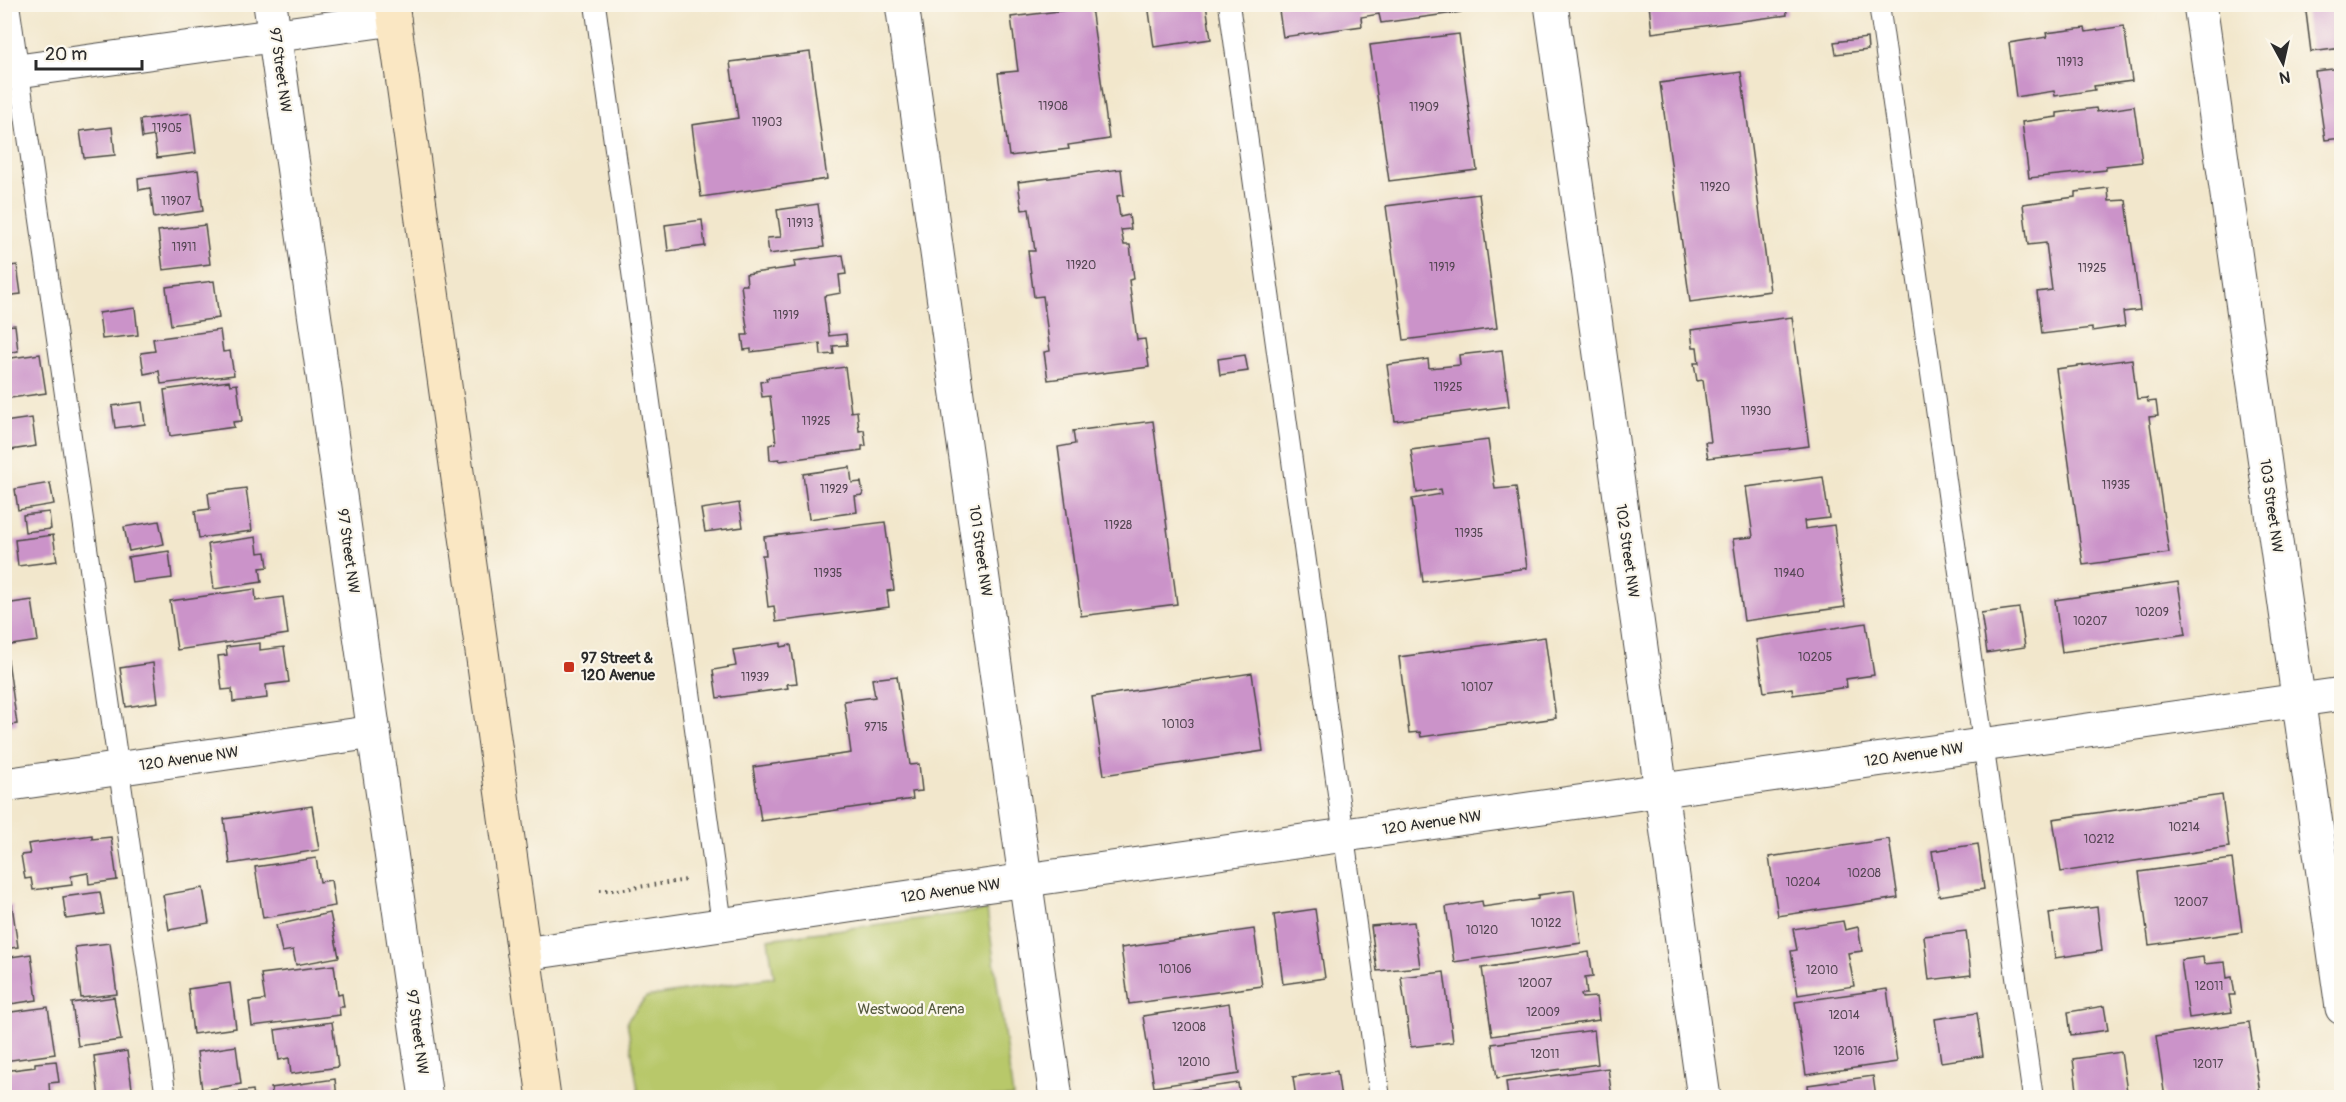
<svg xmlns="http://www.w3.org/2000/svg" width="2346" height="1102" font-family="Pangolin,sans-serif">
<rect width="100%" height="100%" fill="#fbf7ec"/>
<filter id="ink" filterUnits="userSpaceOnUse"><feTurbulence type="fractalNoise" baseFrequency=".0167" numOctaves="2"/><feDisplacementMap in="SourceGraphic" scale="12" xChannelSelector="R" yChannelSelector="G"/><feConvolveMatrix kernelMatrix="1 2 1 2 8 2 1 2 1" color-interpolation-filters="sRGB"/></filter>
<filter id="wash" filterUnits="userSpaceOnUse"><feTurbulence type="fractalNoise" baseFrequency=".008" numOctaves="4" result="noise"/><feDisplacementMap in="SourceGraphic" scale="24" xChannelSelector="R" yChannelSelector="G"/><feGaussianBlur stdDeviation="1.35" result="paint"/><feColorMatrix in="noise" values="0 0 0 0 0 0 0 0 0 0 0 0 0 0 0 0 0 1.4 0 .05"/><feComposite in="paint" operator="in"/></filter>
<g filter="url(#wash)">
<rect width="100%" height="100%" fill="#f2e7cc"/>
<path fill="#b8c86a" stroke="#727a4a" stroke-width="1.5" d="M987 910 1013 1097H639L627 1021 646 997 774 977 768 939Z"/>
<g id="blocks">
<g fill="#cb93c9">
<path d="M1148 4H1206L1211 39 1154 47Z"/>
<path d="M1278 4H1460L1461 12 1381 23 1379 14 1361 17 1362 26 1283 37Z"/>
<path d="M1649 4H1786L1787 15 1652 33Z"/>
<path d="M2305 4H2342V48L2311 52Z"/>
<path d="M1091 7 1109 139 1068 145 1069 149 1009 156 998 73 1018 71 1011 17Z"/>
<path d="M2124 26 2132 81 2094 86 2095 90 2055 96 2054 91 2016 97 2009 43 2047 37 2046 33 2085 28 2086 32Z"/>
<path d="M1459 34 1477 170 1389 181 1370 45Z"/>
<path d="M1867 38 1868 50 1836 54 1834 42Z"/>
<path d="M810 52 827 179 701 197 692 125 738 118 730 62Z"/>
<path d="M2342 68V138L2325 140 2315 71Z"/>
<path d="M1741 72 1770 291 1690 302 1660 83Z"/>
<path d="M2134 106 2142 162 2106 166V170L2029 178 2022 122 2057 117V113L2096 108 2097 112Z"/>
<path d="M191 113 196 153 157 158 154 136 142 138 140 120Z"/>
<path d="M112 127 115 155 84 158 80 131Z"/>
<path d="M1121 169 1124 195 1117 196 1120 217 1129 215 1131 229 1121 230 1124 245H1130L1134 279 1129 280 1137 340 1145 339 1149 367 1048 380 1044 352 1050 351 1043 296 1034 297 1028 251H1035L1029 209 1022 210 1018 182Z"/>
<path d="M198 170 203 211 154 218 150 188 139 190 138 178Z"/>
<path d="M2108 188 2109 201 2126 200 2140 310 2123 312 2125 326 2092 331V328L2042 334 2037 292 2052 290 2046 243 2028 245 2023 204 2075 197V192Z"/>
<path d="M1479 194 1497 328 1404 340 1386 206Z"/>
<path d="M818 204 824 247 769 254 767 238 781 237 777 210Z"/>
<path d="M702 220 705 246 668 251 665 225Z"/>
<path d="M205 225 210 264 163 270 158 231Z"/>
<path d="M843 255 846 274 839 275 841 293 824 296 829 336 846 334 847 345 833 346 834 354 821 355 820 343 751 352V349L744 350 742 335H748L741 285H747L746 274 795 267 794 261Z"/>
<path d="M17 265 21 294 4 296V267Z"/>
<path d="M214 281 219 318 171 325 166 287Z"/>
<path d="M135 308 138 335 102 339 99 313Z"/>
<path d="M1792 317 1809 446 1708 458 1705 442H1711L1703 380 1697 381 1694 363H1699L1697 347H1693L1691 330Z"/>
<path d="M15 325 18 351 4 353V326Z"/>
<path d="M220 330 223 352 230 351 234 375 161 384 159 371 144 374 141 353 155 351 153 339Z"/>
<path d="M1502 350 1509 406 1395 421 1387 365 1428 359 1429 368 1460 365 1459 355Z"/>
<path d="M40 354 46 393 4 399V359Z"/>
<path d="M1245 355 1248 371 1220 375 1218 359Z"/>
<path d="M2132 359 2137 399 2147 398 2148 402 2156 401 2158 416 2149 417 2169 553 2083 565 2056 369Z"/>
<path d="M845 367 851 412 857 411 859 431 864 430 866 446H862V450L780 461 779 459 770 460 769 445 776 443 770 396 762 397 760 382 767 381 766 378Z"/>
<path d="M229 381 230 385 237 384 242 421 233 422 234 427 170 436 164 390Z"/>
<path d="M142 402 145 424 115 428 112 406Z"/>
<path d="M32 418 36 446 4 451V422Z"/>
<path d="M1153 421 1177 604 1081 616 1058 447 1075 444 1073 431Z"/>
<path d="M1488 440 1495 489 1516 487 1527 568 1423 582 1412 499 1442 494 1441 489 1417 493 1411 450Z"/>
<path d="M850 467 852 483 861 482 863 495 855 496 857 512 809 519 803 474Z"/>
<path d="M1823 477 1829 518 1804 521 1805 529 1834 525 1845 607 1744 621 1733 539 1753 537 1746 487Z"/>
<path d="M50 483 54 504 18 510 15 489Z"/>
<path d="M246 488 252 531 199 538 195 511 210 509 208 493Z"/>
<path d="M739 503 743 527 705 532 701 509Z"/>
<path d="M49 512 51 529 25 532 23 515Z"/>
<path d="M159 521 164 544 129 551 124 527Z"/>
<path d="M885 522 894 590 887 591 889 607 776 622 774 606 768 607 762 555H766L764 537Z"/>
<path d="M53 535 57 561 18 566 15 540Z"/>
<path d="M256 537 258 553 266 552 268 567 260 568 262 582 214 589 208 544Z"/>
<path d="M169 551 172 578 132 583 128 557Z"/>
<path d="M2178 582 2186 634 2062 652 2055 600Z"/>
<path d="M255 589 256 601 283 597 288 634 177 650 170 601Z"/>
<path d="M32 600 38 641 5 646V604Z"/>
<path d="M2019 608 2025 647 1987 653 1981 613Z"/>
<path d="M1866 623 1874 675 1846 679 1847 687 1793 695 1792 688 1764 692 1756 640Z"/>
<path d="M1545 637 1556 718 1421 737 1420 732 1409 733 1399 657Z"/>
<path d="M260 643V650L284 647 289 682 266 685 267 698 233 702 232 689 222 690 218 656 227 655 226 647Z"/>
<path d="M781 643V647L791 645 797 683 787 684 788 688 717 698 713 670 736 666 733 650Z"/>
<path d="M8 660 17 724 4 726V661Z"/>
<path d="M153 663 158 702 126 707 120 668Z"/>
<path d="M1252 673 1263 751 1104 775 1092 697Z"/>
<path d="M897 676 910 765 919 764 922 791 912 792 913 799 761 821 753 767 851 753 844 701 875 697 872 679Z"/>
<path d="M2222 795 2229 847 2061 872 2053 819Z"/>
<path d="M312 806 319 850 230 864 224 819Z"/>
<path d="M92 835V839L111 837 117 880 89 884 88 873 71 876 72 885 33 890 31 878 25 879 21 855 30 854 28 844Z"/>
<path d="M1889 839 1898 898 1778 916 1769 857Z"/>
<path d="M1978 844 1984 889 1939 896 1932 851Z"/>
<path d="M316 858 320 882 331 880 335 906 263 918 255 867Z"/>
<path d="M2232 859 2242 932 2149 945 2139 872Z"/>
<path d="M203 888 209 923 169 930 163 895Z"/>
<path d="M1574 890 1581 943 1454 962 1446 907 1482 901 1483 907 1538 899V895Z"/>
<path d="M100 892 104 914 66 919 63 897Z"/>
<path d="M12 905 18 947 4 949V906Z"/>
<path d="M2097 907 2102 951 2055 958 2049 913Z"/>
<path d="M1315 909 1325 978 1283 984 1274 915Z"/>
<path d="M330 913 339 957 296 965 293 950 282 952 276 925Z"/>
<path d="M1843 921 1845 930 1858 927 1862 951 1848 953 1854 986 1798 995 1791 951 1797 950 1793 929Z"/>
<path d="M1414 922 1420 967 1377 971 1371 926Z"/>
<path d="M1254 929 1262 986 1129 1004 1121 948Z"/>
<path d="M1966 931 1971 975 1929 980 1924 936Z"/>
<path d="M110 943 117 994 81 998 75 947Z"/>
<path d="M1589 952 1593 976 1585 977 1587 994H1581L1582 998 1596 997 1599 1020 1492 1036 1482 968Z"/>
<path d="M31 954 37 1000 4 1005V958Z"/>
<path d="M2203 957 2204 964 2225 962 2227 978 2232 977 2235 995H2229L2232 1012 2189 1018 2181 960Z"/>
<path d="M334 965 338 995 342 994 344 1007H339L340 1015 252 1026 249 1002 265 1000 261 974Z"/>
<path d="M1444 972 1453 1042 1411 1047 1401 977Z"/>
<path d="M230 983 236 1028 193 1034 188 989Z"/>
<path d="M1887 989 1897 1062 1806 1075 1795 1002Z"/>
<path d="M114 997 121 1040 78 1046 72 1003Z"/>
<path d="M1229 1003 1239 1074 1154 1087 1143 1016Z"/>
<path d="M2104 1006 2108 1030 2071 1035 2068 1012Z"/>
<path d="M48 1007 55 1054 4 1061V1013Z"/>
<path d="M1977 1013 1983 1056 1941 1062 1935 1019Z"/>
<path d="M332 1022 338 1067 291 1074 289 1058 279 1060 275 1030Z"/>
<path d="M2249 1022 2260 1093 2231 1098H2165L2156 1036Z"/>
<path d="M1594 1030 1598 1064 1497 1078 1492 1044Z"/>
<path d="M236 1046 241 1084 202 1090 197 1052Z"/>
<path d="M127 1051 133 1096 99 1098 94 1056Z"/>
<path d="M2121 1052 2128 1098H2078L2073 1059Z"/>
<path d="M56 1061 59 1082 49 1083 50 1098H4V1071L35 1067V1063Z"/>
<path d="M1608 1068 1612 1098H1508L1506 1082Z"/>
<path d="M1337 1071 1341 1098H1296L1293 1077Z"/>
<path d="M1873 1076 1876 1098H1809L1808 1085Z"/>
<path d="M335 1079 337 1098H273L271 1088Z"/>
<path d="M1238 1083 1240 1098H1145V1096Z"/>
<path d="M253 1090 254 1098H206V1096Z"/>
</g>
</g>
</g>
<g filter="url(#ink)">
<use href="#blocks" fill-opacity="0" stroke="#494743" stroke-width="1.5"/>
<g fill="none" stroke-linecap="round" stroke-linejoin="round">
<defs>
<g id="lane">
<path d="M9 4 166 1098"/>
<path d="M595 4 722 924"/>
<path d="M1229 4 1380 1098"/>
<path d="M1879 4 2033 1098"/>
</g>
<g id="street">
<path d="M270 4 426 1098"/>
<path d="M902 4 1056 1098"/>
<path d="M1551 4 1704 1098"/>
<path d="M2200 4 2342 1008"/>
<path d="M4 73 394 19"/>
<path d="M4 785 374 732"/>
<path d="M524 954 977 887 2342 694"/>
</g>
<path id="secondary" d="M392 4 544 1098"/>
</defs>
<use href="#lane" stroke="#494743" stroke-width="22"/>
<use href="#street" stroke="#494743" stroke-width="35"/>
<use href="#secondary" stroke="#494743" stroke-width="35"/>
<path stroke="#494743" stroke-width="4" stroke-dasharray="1.5 4.5" stroke-linecap="butt" d="M600 890H618L687 880"/>
<use href="#lane" stroke="#fff" stroke-width="20"/>
<use href="#street" stroke="#fff" stroke-width="33"/>
<use href="#secondary" stroke="#fae7c3" stroke-width="33"/>
</g>
</g>
<rect fill="#c8321e" stroke="#fbf7ec" stroke-width="2" x="563" y="661" width="12" height="12" rx="3"/>
<g text-anchor="middle" dominant-baseline="central" stroke-width="4.5" stroke-linejoin="round" paint-order="stroke">
<g font-size="12" fill="#534552">
<text x="2070" y="62">11913</text>
<text x="1053" y="106">11908</text>
<text x="1424" y="107">11909</text>
<text x="767" y="122">11903</text>
<text x="167" y="128">11905</text>
<text x="1715" y="187">11920</text>
<text x="176" y="201">11907</text>
<text x="800" y="223">11913</text>
<text x="184" y="247">11911</text>
<text x="1081" y="265">11920</text>
<text x="1442" y="267">11919</text>
<text x="2092" y="268">11925</text>
<text x="786" y="315">11919</text>
<text x="1448" y="387">11925</text>
<text x="1756" y="411">11930</text>
<text x="816" y="421">11925</text>
<text x="2116" y="485">11935</text>
<text x="834" y="489">11929</text>
<text x="1118" y="525">11928</text>
<text x="1469" y="533">11935</text>
<text x="828" y="573">11935</text>
<text x="1789" y="573">11940</text>
<text x="2152" y="612">10209</text>
<text x="2090" y="621">10207</text>
<text x="1815" y="657">10205</text>
<text x="755" y="677">11939</text>
<text x="1477" y="687">10107</text>
<text x="1178" y="724">10103</text>
<text x="876" y="727">9715</text>
<text x="2184" y="827">10214</text>
<text x="2099" y="839">10212</text>
<text x="1864" y="873">10208</text>
<text x="1803" y="882">10204</text>
<text x="2191" y="902">12007</text>
<text x="1546" y="923">10122</text>
<text x="1482" y="930">10120</text>
<text x="1175" y="969">10106</text>
<text x="1822" y="970">12010</text>
<text x="1535" y="983">12007</text>
<text x="2209" y="986">12011</text>
<text x="1543" y="1012">12009</text>
<text x="1844" y="1015">12014</text>
<text x="1189" y="1027">12008</text>
<text x="1849" y="1051">12016</text>
<text x="1545" y="1054">12011</text>
<text x="1194" y="1062">12010</text>
<text x="2208" y="1064">12017</text>
</g>
<g font-size="15" fill="#2b2b2b" stroke="#fbf7ec">
<text transform="translate(280 70) rotate(82)">97 Street NW</text>
<text transform="translate(2271 506) rotate(82)">103 Street NW</text>
<text transform="translate(348 551) rotate(82)">97 Street NW</text>
<text transform="translate(980 551) rotate(82)">101 Street NW</text>
<text transform="translate(1627 551) rotate(82)">102 Street NW</text>
<text transform="translate(1914 755) rotate(-8)">120 Avenue NW</text>
<text transform="translate(189 759) rotate(-8)">120 Avenue NW</text>
<text transform="translate(1432 823) rotate(-8)">120 Avenue NW</text>
<text transform="translate(951 891) rotate(-8)">120 Avenue NW</text>
<text transform="translate(417 1032) rotate(82)">97 Street NW</text>
</g>
<g font-size="15" font-weight="bold" fill="#2b2b2b" stroke="#fbf7ec" text-anchor="start">
<text x="581" y="658">97 Street &amp;<tspan x="581" dy="17">120 Avenue</tspan></text>
</g>
<g font-size="15" fill="#555a3e" stroke="#fbf7ec">
<text x="911" y="1009">Westwood Arena</text>
</g>
</g>
<rect width="2346" height="1102" fill="none" stroke="#fbf7ec" stroke-width="24"/>
<g transform="translate(2283 63) rotate(172)" stroke="#fbf7ec" stroke-width="4.5" paint-order="stroke">
<path d="M0-4.5L10 22L0 15L-10 22Z" fill="#2b2b2b"/>
<text y="-9" font-size="16" font-weight="bold" text-anchor="middle" fill="#2b2b2b">N</text>
</g>
<path d="M36 60v9h106v-9" fill="none" stroke="#2b2b2b" stroke-width="3"/>
<text x="45" y="60" font-size="18" fill="#2b2b2b" stroke="#fbf7ec" stroke-width="4.5" paint-order="stroke">20 m</text>
</svg>
